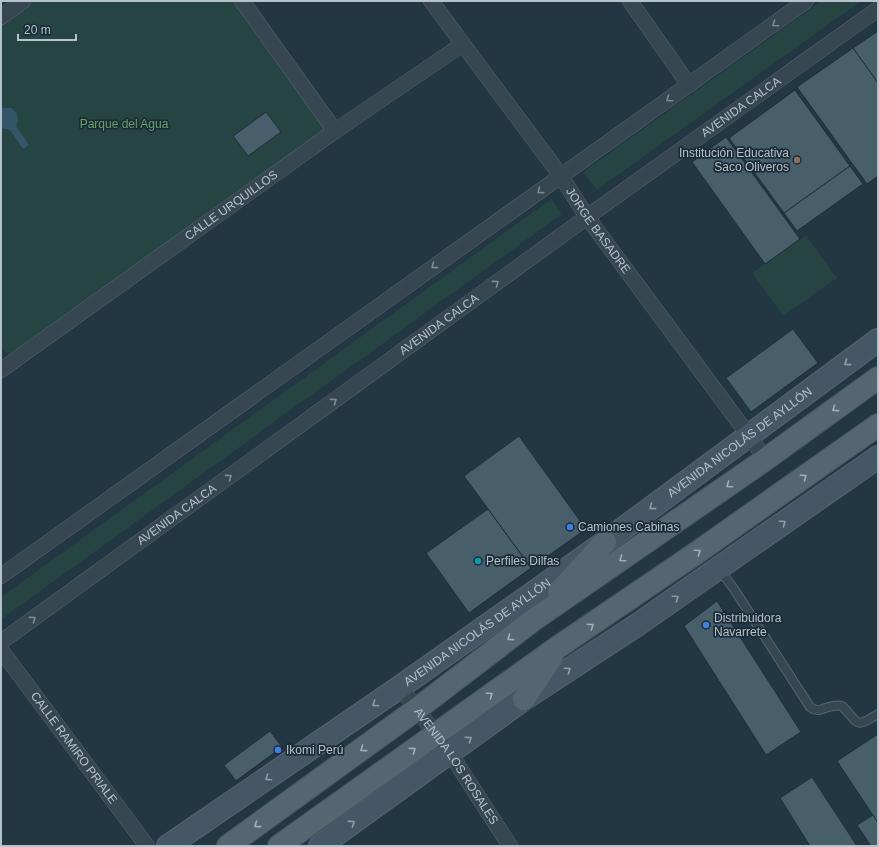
<svg xmlns="http://www.w3.org/2000/svg" width="879" height="847" font-family="Helvetica,sans-serif">
<rect width="100%" height="100%" fill="#233643"/>
<g fill="#254442">
<path d="M20 1H232L327 132 9 356 1 346V15Z"/>
<path d="M821 1H861L597 190 583 172Z"/>
<path d="M551 199 562 214 3 618 1 615V597Z"/>
<path d="M806 235 837 278 783 316 752 273Z"/>
</g>
<path fill="#35556b" d="M1 105 3 108H11L17 113 18 121 16 126 29 145 23 149 10 130 1 128Z"/>
<g fill="#485e6b" stroke="#1e2e39">
<path d="M878 31V83L853 48Z"/>
<path d="M853 48 878 83V176L867 184 797 87Z"/>
<path d="M795 90 850 166 784 213 729 138Z"/>
<path d="M266 112 281 132 248 156 233 136Z"/>
<path d="M726 137 800 239 765 264 692 162Z"/>
<path d="M850 166 863 184 797 231 784 213Z"/>
<path d="M793 329 818 363 751 412 726 378Z"/>
<path d="M519 436 586 529 531 568 464 476Z"/>
<path d="M488 509 531 568 469 613 426 553Z"/>
<path d="M717 601 801 732 766 755 684 626Z"/>
<path d="M270 731 282 747 236 781 224 765Z"/>
<path d="M878 734V823L837 761Z"/>
<path d="M812 777 857 846H810L780 798Z"/>
<path d="M873 815 878 823V846H871L857 825Z"/>
</g>
<g fill="none" stroke-linecap="round" stroke-linejoin="round">
<defs>
<path id="service" d="M719 569 734 589 810 707C822 716 827 702 842 706 859 722 853 730 878 714"/>
<g id="minor">
<path d="M242 1 335 131"/>
<path id="s1" d="M431 1 561 176 587 217 766 459"/>
<path d="M630 1 689 85"/>
<path d="M1 17 23 1"/>
<path id="s2" d="M1 370 335 131 463 44"/>
<path d="M1 576 806 1"/>
<path id="s3" d="M1 642 587 217 878 9"/>
<path id="s4" d="M1 650 147 846"/>
<path id="s5" d="M400 687 450 753 510 846"/>
</g>
<g id="secondary">
<path id="s6" d="M168 846 400 687 605 542 878 340"/>
<path d="M320 846 524 699 637 625 878 457"/>
</g>
<g id="primary">
<path d="M559 592 605 542"/>
<path d="M524 699 552 657"/>
<path d="M228 846 417 709 532 621 766 459 878 378"/>
<path d="M279 846 558 647 695 554 878 425"/>
</g>
</defs>
<use href="#service" stroke="#55656f" stroke-width="10"/>
<use href="#minor" stroke="#55656f" stroke-width="16"/>
<use href="#secondary" stroke="#55656f" stroke-width="24"/>
<use href="#primary" stroke="#44535e" stroke-width="24"/>
<use href="#service" stroke="#374752" stroke-width="8"/>
<use href="#minor" stroke="#374752" stroke-width="15"/>
<use href="#secondary" stroke="#455766" stroke-width="22"/>
<use href="#primary" stroke="#556672" stroke-width="22"/>
</g>
<defs><path id="oneway-chevron" d="M-2-3.5L2.5 0L-2 3.5" fill="none" stroke-width="1.6" stroke-linecap="round" stroke-linejoin="round"/></defs>
<g stroke="#7c8b95">
<use href="#oneway-chevron" transform="translate(775 24) rotate(145)"/>
<use href="#oneway-chevron" transform="translate(669 99) rotate(145)"/>
<use href="#oneway-chevron" transform="translate(540 191) rotate(144)"/>
<use href="#oneway-chevron" transform="translate(434 266) rotate(144)"/>
<use href="#oneway-chevron" transform="translate(496 283) rotate(-36)"/>
<use href="#oneway-chevron" transform="translate(334 401) rotate(-36)"/>
<use href="#oneway-chevron" transform="translate(229 477) rotate(-36)"/>
<use href="#oneway-chevron" transform="translate(33 619) rotate(-36)"/>
</g>
<g stroke="#8d9da8">
<use href="#oneway-chevron" transform="translate(847 363) rotate(144)"/>
<use href="#oneway-chevron" transform="translate(652 507) rotate(143)"/>
<use href="#oneway-chevron" transform="translate(783 523) rotate(-35)"/>
<use href="#oneway-chevron" transform="translate(676 598) rotate(-35)"/>
<use href="#oneway-chevron" transform="translate(568 670) rotate(-34)"/>
<use href="#oneway-chevron" transform="translate(375 704) rotate(146)"/>
<use href="#oneway-chevron" transform="translate(469 739) rotate(-36)"/>
<use href="#oneway-chevron" transform="translate(268 778) rotate(146)"/>
<use href="#oneway-chevron" transform="translate(352 823) rotate(-36)"/>
</g>
<g stroke="#a1b0ba">
<use href="#oneway-chevron" transform="translate(835 409) rotate(144)"/>
<use href="#oneway-chevron" transform="translate(804 477) rotate(-35)"/>
<use href="#oneway-chevron" transform="translate(729 485) rotate(145)"/>
<use href="#oneway-chevron" transform="translate(698 552) rotate(-35)"/>
<use href="#oneway-chevron" transform="translate(622 559) rotate(145)"/>
<use href="#oneway-chevron" transform="translate(591 626) rotate(-34)"/>
<use href="#oneway-chevron" transform="translate(510 638) rotate(143)"/>
<use href="#oneway-chevron" transform="translate(490 695) rotate(-35)"/>
<use href="#oneway-chevron" transform="translate(363 749) rotate(144)"/>
<use href="#oneway-chevron" transform="translate(413 750) rotate(-36)"/>
<use href="#oneway-chevron" transform="translate(257 825) rotate(144)"/>
</g>
<circle fill="#8d6e63" stroke="#1c2c37" stroke-width="1.5" cx="797" cy="160" r="4"/>
<g fill="#3f7fe0" stroke="#1c2c37" stroke-width="1.5">
<circle cx="570" cy="527" r="4"/>
<circle cx="706" cy="625" r="4"/>
<circle cx="278" cy="750" r="4"/>
</g>
<circle fill="#0f9aa8" stroke="#1c2c37" stroke-width="1.5" cx="478" cy="561" r="4"/>
<g text-anchor="middle" dominant-baseline="central" stroke-width="3.5" stroke-linejoin="round" paint-order="stroke">
<g font-size="12" fill="#b4c2cc" stroke="#1c2c37">
<text stroke="none"><textPath href="#s3" startOffset="913">AVENIDA CALCA</textPath></text>
<text stroke="none"><textPath href="#s2" startOffset="283">CALLE URQUILLOS</textPath></text>
<text stroke="none"><textPath href="#s1" startOffset="284">JORGE BASADRE</textPath></text>
<text stroke="none"><textPath href="#s3" startOffset="541">AVENIDA CALCA</textPath></text>
<text stroke="none"><textPath href="#s6" startOffset="700">AVENIDA NICOLÁS DE AYLLÓN</textPath></text>
<text stroke="none"><textPath href="#s3" startOffset="217">AVENIDA CALCA</textPath></text>
<text stroke="none"><textPath href="#s6" startOffset="376">AVENIDA NICOLÁS DE AYLLÓN</textPath></text>
<text stroke="none"><textPath href="#s4" startOffset="122">CALLE RAMIRO PRIALE</textPath></text>
<text stroke="none"><textPath href="#s5" startOffset="97">AVENIDA LOS ROSALES</textPath></text>
</g>
<g font-size="12" fill="#69a06c" stroke="#1c2c37">
<text x="124" y="124">Parque del Agua</text>
</g>
<g font-size="12" fill="#b4c2cc" stroke="#1c2c37" text-anchor="start">
<text x="789" y="153" text-anchor="end">Institución Educativa<tspan x="789" dy="14">Saco Oliveros</tspan></text>
<text x="578" y="527">Camiones Cabinas</text>
<text x="486" y="561">Perfiles Dilfas</text>
<text x="714" y="618">Distribuidora<tspan x="714" dy="14">Navarrete</tspan></text>
<text x="286" y="750">Ikomi Perú</text>
</g>
</g>
<rect width="879" height="847" fill="none" stroke="#b4c2cc" stroke-width="4"/>
<path d="M18 34v6h58v-6" fill="none" stroke="#b4c2cc" stroke-width="2"/>
<text x="24" y="34" font-size="12" fill="#b4c2cc" stroke="#1c2c37" stroke-width="3" paint-order="stroke">20 m</text>
</svg>
